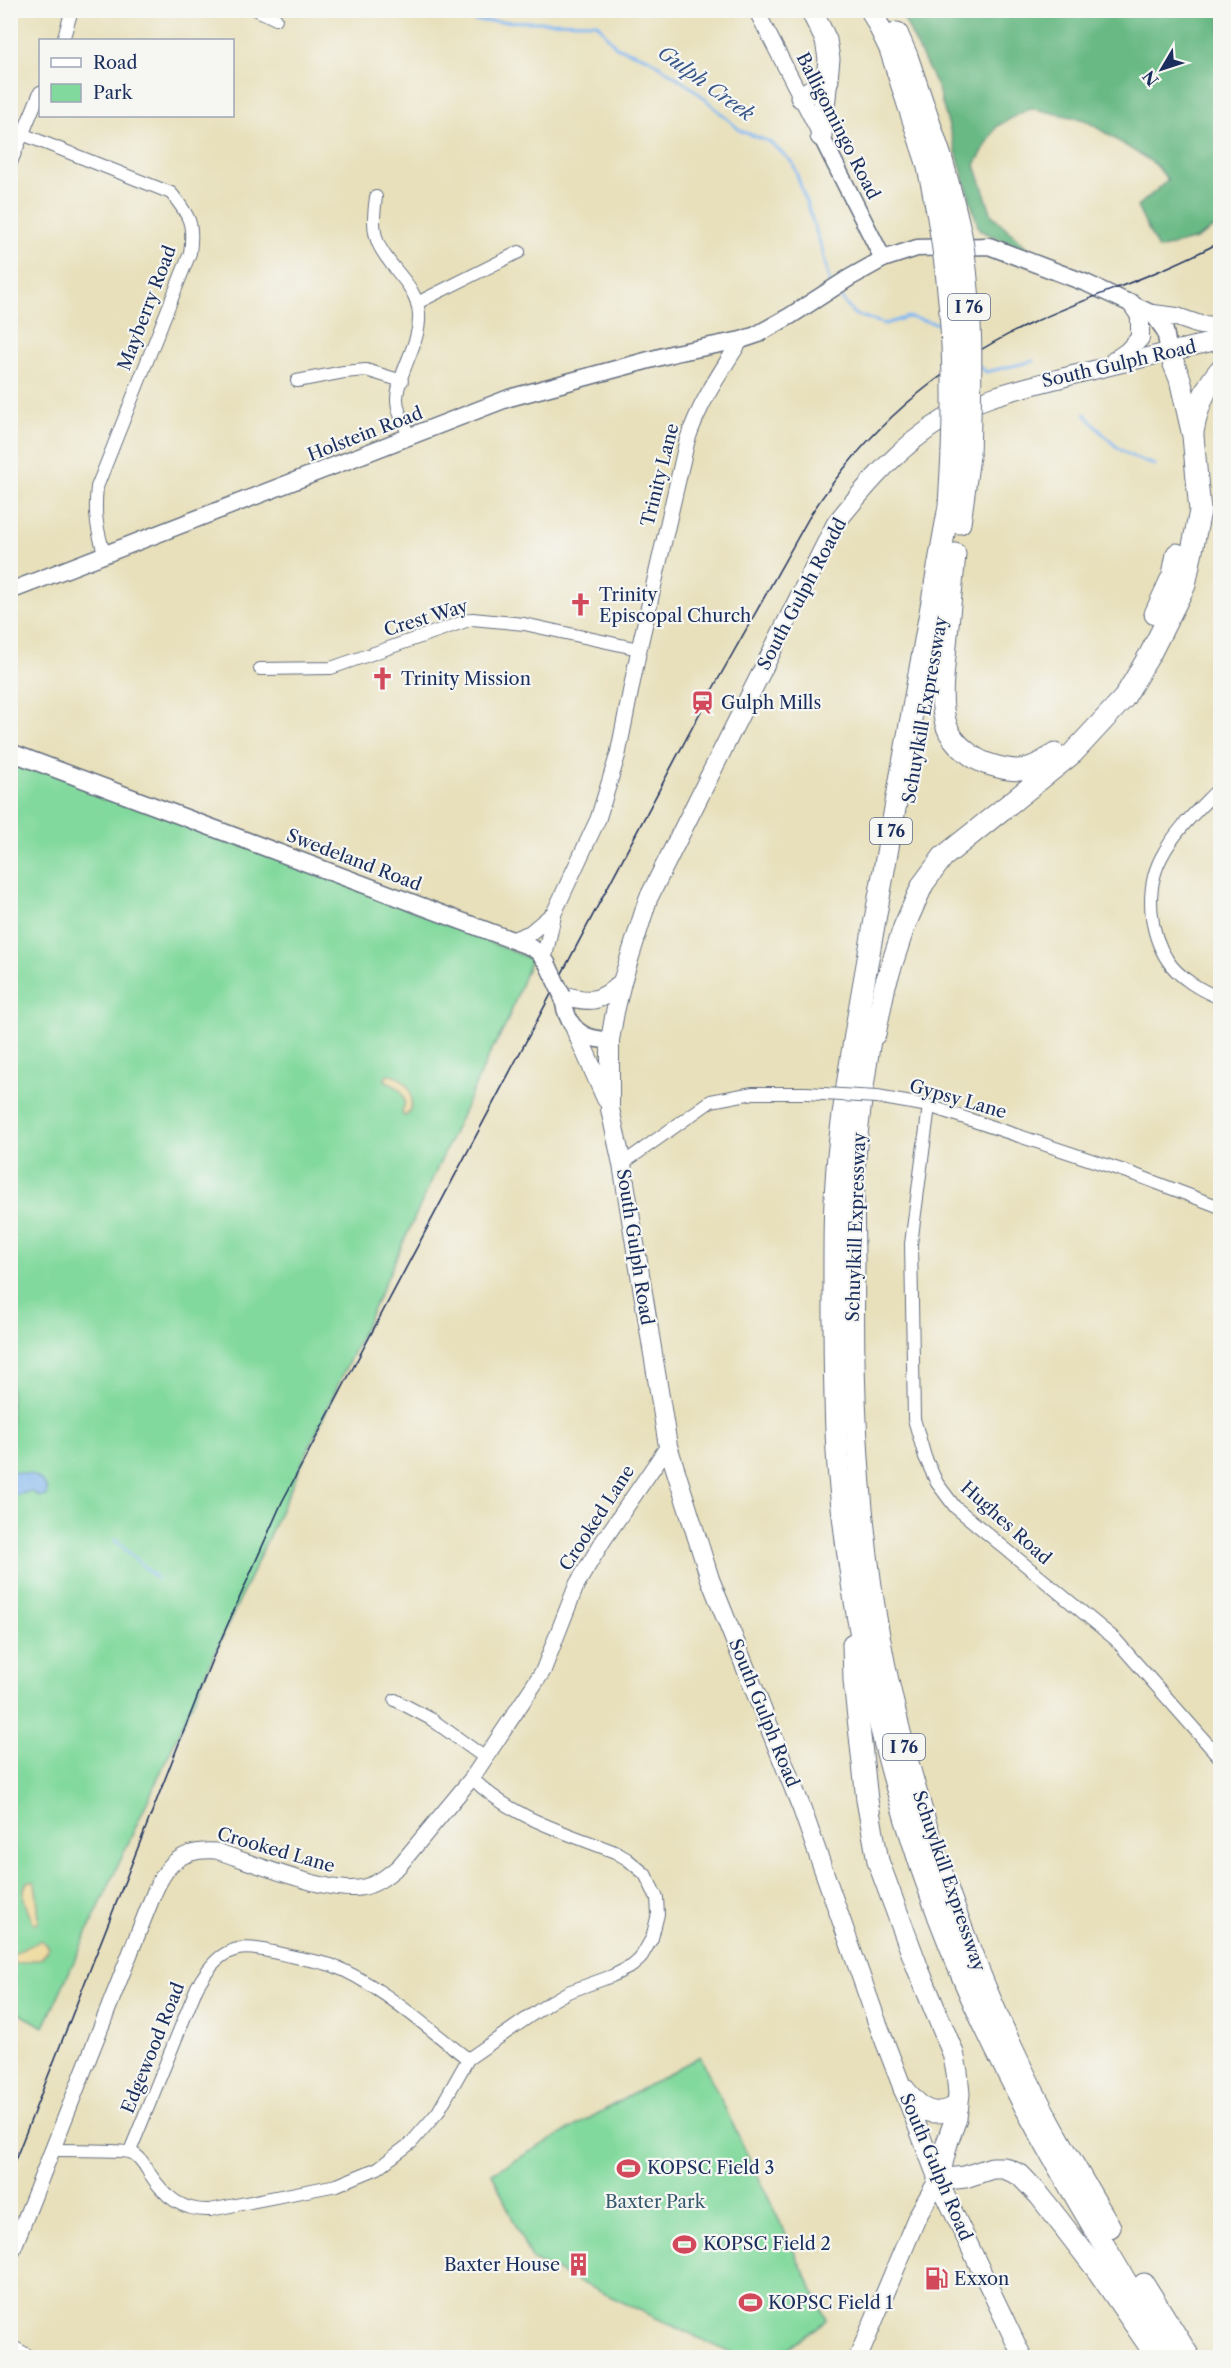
<svg xmlns="http://www.w3.org/2000/svg" width="1231" height="2368" font-family="'Libre Caslon Text',serif">
<rect width="100%" height="100%" fill="#f6f6f2"/>
<filter id="ink" filterUnits="userSpaceOnUse"><feTurbulence type="fractalNoise" baseFrequency=".0167" numOctaves="2"/><feDisplacementMap in="SourceGraphic" scale="12" xChannelSelector="R" yChannelSelector="G"/><feConvolveMatrix kernelMatrix="1 2 1 2 8 2 1 2 1" color-interpolation-filters="sRGB"/></filter>
<filter id="wash" filterUnits="userSpaceOnUse"><feTurbulence type="fractalNoise" baseFrequency=".008" numOctaves="4" result="noise"/><feDisplacementMap in="SourceGraphic" scale="24" xChannelSelector="R" yChannelSelector="G"/><feGaussianBlur stdDeviation="1.35" result="paint"/><feColorMatrix in="noise" values="0 0 0 0 0 0 0 0 0 0 0 0 0 0 0 0 0 1.4 0 .05"/><feComposite in="paint" operator="in"/></filter>
<g filter="url(#wash)">
<rect width="100%" height="100%" fill="#e8e0bb"/>
<g fill="#82d99d" stroke="#4e847e" stroke-width="1.5">
<path d="M11 747 531 959 505 1027 491 1051 44 2027 11 2009Z"/>
<path d="M700 2056 827 2320 778 2357H739L531 2259 492 2173Z"/>
</g>
<path fill="#69b984" stroke="#427471" stroke-width="1.5" d="M900 11H1220V224L1196 239 1158 249 1137 207 1168 180 1155 164 1085 120 1030 108 997 126 975 165 992 215 1034 254 979 230 938 89Z"/>
<g fill="#eeda9e" stroke="#84847e" stroke-width="1.5">
<path d="M387 1075C409 1076 417 1098 407 1115L404 1116 402 1113C410 1095 399 1087 385 1080Z"/>
<path d="M28 1881 34 1882C37 1887 38 1911 39 1920L37 1924H34C28 1912 18 1892 28 1881Z"/>
<path d="M41 1940 49 1947 42 1958 16 1964 11 1959C15 1949 32 1947 41 1940Z"/>
</g>
<path fill="#81b7f0" stroke="#4e73a7" stroke-width="1.5" d="M10 1471C25 1473 42 1474 47 1490L46 1496 40 1497 31 1491 17 1495 11 1493Z"/>
<g fill="none" stroke-linecap="round" stroke-linejoin="round">
<g stroke="#81b7f0" stroke-width="3">
<path d="M469 10 475 21 597 23 616 47 648 58 695 90 741 131 770 142 793 163 822 249 830 285"/>
<path d="M836 292 854 314 885 324 908 317 939 324 943 329"/>
<path d="M979 366 986 372 1034 361"/>
<path d="M1085 414C1108 440 1120 456 1155 465"/>
<path d="M115 1540 156 1578"/>
</g>
</g>
</g>
<g filter="url(#ink)">
<g fill="none" stroke-linecap="round" stroke-linejoin="round">
<defs>
<g id="minor">
<path d="M257 10 276 19"/>
<path d="M63 40 72 10"/>
<path d="M22 134 171 193C190 216 194 224 190 253L97 487C94 514 97 530 105 556"/>
<path d="M10 165 40 92"/>
<path d="M376 197C374 212 372 228 378 243 389 269 417 284 419 314 421 343 398 371 397 399 397 412 405 426 410 438"/>
<path d="M417 303 519 252"/>
<path d="M297 381 344 372 366 370 402 381"/>
<path d="M260 669 331 668 472 619 524 624 639 649"/>
<path d="M1220 787C1199 809 1175 830 1161 858 1145 889 1149 933 1168 961 1179 978 1202 991 1220 998"/>
<path d="M877 1097 929 1106 1136 1175 1220 1207"/>
<path d="M929 1106 911 1244 914 1419 925 1457 937 1483 955 1507 1115 1639 1220 1758"/>
<path d="M622 1164 711 1101 753 1093H806"/>
<path d="M395 1700 431 1719 484 1757"/>
<path d="M53 2150C64 2150 127 2150 132 2153 141 2157 145 2166 150 2174 165 2197 182 2211 210 2210L337 2185 378 2168 411 2143 438 2112 468 2059 552 2001 568 1992 612 1976 632 1966 640 1959 652 1938 658 1914 657 1898 645 1874 627 1859 615 1852C564 1832 510 1817 472 1778"/>
<path d="M130 2151 197 1987C224 1939 244 1945 290 1956 303 1959 318 1961 331 1965 379 1983 427 2028 468 2059"/>
<path d="M10 2345 33 2358"/>
</g>
<g id="tertiary">
<path d="M756 10 821 136"/>
<path d="M512 940 530 933 554 913"/>
<path d="M544 959 554 913 598 819 618 754 639 649 687 441C699 404 720 373 741 340"/>
<path d="M10 2257 152 1898C165 1866 179 1848 216 1851 251 1862 326 1893 359 1888 375 1886 387 1876 399 1866L472 1778 543 1671 577 1584 603 1541 668 1446"/>
</g>
<g id="secondary">
<path d="M821 136 883 259"/>
<path d="M10 591 509 398 675 353 741 340 756 335 790 316 849 278 883 259 917 248 989 246 1086 283 1153 314 1165 331 1169 352"/>
<path d="M10 752 528 946 537 951 547 963"/>
<path d="M563 998C567 1027 580 1040 610 1040"/>
</g>
<g id="primary">
<path d="M1153 314 1177 317 1200 325 1220 326"/>
<path d="M1114 361 1127 352 1140 338V316L1131 303"/>
<path d="M562 995C590 1003 600 1003 622 982"/>
<path d="M575 1029 606 1099"/>
<path d="M858 2358 917 2217 938 2180"/>
<path d="M1023 2358 938 2180 876 2019 802 1809 710 1579 668 1446 622 1164 610 1109V1040L615 1012 622 982 648 899 836 523C867 484 901 445 944 419 982 396 1023 388 1065 377 1117 364 1168 352 1220 340"/>
</g>
<g id="motorway">
<path d="M811 10 826 40 829 59 821 136"/>
<path d="M871 10 890 49 927 163"/>
<path d="M897 33 907 56 942 160"/>
<path d="M801 97 828 80"/>
<path d="M1193 432C1197 409 1205 387 1220 370"/>
<path d="M952 453 949 506C928 628 906 749 884 870 868 959 851 1048 840 1138 833 1192 834 1248 834 1303 834 1357 834 1413 838 1467 853 1638 893 1808 958 1966 1015 2104 1095 2230 1172 2358"/>
<path d="M960 523 969 456"/>
<path d="M955 554C952 584 949 615 946 645 944 671 938 702 947 727 953 744 975 761 991 765 1020 774 1030 771 1055 754"/>
<path d="M1155 614 1173 575 1177 554"/>
<path d="M873 1021C866 1066 858 1112 855 1158 852 1194 854 1230 854 1265 852 1373 856 1480 871 1586 893 1741 947 1908 1013 2050 1041 2111 1076 2169 1110 2227"/>
<path d="M875 1034 885 985 904 927 923 884 943 857 1073 753 1124 698 1150 654 1185 585 1200 511 1193 436 1180 379 1169 352"/>
<path d="M853 1644 854 1681 867 1800 878 1861 918 1969 953 2053 957 2072 959 2094 956 2118 947 2143 938 2180 965 2177 992 2168H1004L1020 2175 1040 2196 1098 2271 1148 2344"/>
<path d="M904 2089C922 2111 931 2119 958 2106"/>
<path d="M1144 2284 1190 2358"/>
</g>
</defs>
<use href="#minor" stroke="#636d7f" stroke-width="14"/>
<use href="#tertiary" stroke="#636d7f" stroke-width="17"/>
<use href="#secondary" stroke="#636d7f" stroke-width="19"/>
<use href="#primary" stroke="#636d7f" stroke-width="20"/>
<use href="#motorway" stroke="#636d7f" stroke-width="23"/>
<use href="#minor" stroke="#fff" stroke-width="12"/>
<use href="#tertiary" stroke="#fff" stroke-width="15"/>
<use href="#secondary" stroke="#fff" stroke-width="16"/>
<use href="#primary" stroke="#fff" stroke-width="18"/>
<use href="#motorway" stroke="#fff" stroke-width="21"/>
<path stroke="#1b2f5e" stroke-width="1.5" d="M10 2173 211 1662 282 1502 711 692 811 514C866 430 940 365 1032 323 1094 294 1160 275 1220 242"/>
<defs>
<path id="minor-bridge" d="M806 1093 877 1097"/>
<path id="secondary-bridge" d="M547 963 562 995"/>
<g id="motorway-bridge">
<path d="M942 160C949 186 957 213 962 240 974 312 971 384 969 456"/>
<path d="M927 163C950 264 956 350 952 453"/>
</g>
</defs>
<use href="#minor-bridge" stroke="#636d7f" stroke-width="14" stroke-linecap="butt"/>
<use href="#secondary-bridge" stroke="#636d7f" stroke-width="19" stroke-linecap="butt"/>
<use href="#motorway-bridge" stroke="#636d7f" stroke-width="23" stroke-linecap="butt"/>
<use href="#minor-bridge" stroke="#fff" stroke-width="12"/>
<use href="#secondary-bridge" stroke="#fff" stroke-width="16"/>
<use href="#motorway-bridge" stroke="#fff" stroke-width="21"/>
</g>
</g>
<defs>
<symbol id="church-bare" viewBox="-9 -9 18 18"><path d="M-1.2-6h2.4v3.5h3.3v2.4h-3.3V6h-2.4V-.1h-3.3v-2.4h3.3Z" fill="#d1495b" stroke="#f6f6f2" stroke-width="2.5" paint-order="stroke"/></symbol>
<symbol id="station-bare" viewBox="-9 -9 18 18"><path d="M-3-6H3Q5-6 5-4V2Q5 4 3 4L4.5 6H3L1.5 4h-3L-3 6H-4.5L-3 4Q-5 4-5 2V-4Q-5-6-3-6ZM-3.5-4v3h7v-3ZM-3.5 1v1.5H-2V1ZM2 1v1.5H3.5V1Z" fill="#d1495b" stroke="#f6f6f2" stroke-width="2.5" paint-order="stroke"/></symbol>
<symbol id="stadium-bare" viewBox="-9 -9 18 18"><path d="M0-5a6.5 5 0 1 0 0 10a6.5 5 0 1 0 0-10ZM-3.5-1.8h7v3.6h-7Z" fill="#d1495b" stroke="#f6f6f2" stroke-width="2.5" paint-order="stroke"/></symbol>
<symbol id="building-bare" viewBox="-9 -9 18 18"><path d="M-4-6H4V6H1V3H-1V6H-4ZM-2.5-4.3h1.7v1.8h-1.7ZM.8-4.3h1.7v1.8H.8ZM-2.5-1h1.7V.8h-1.7ZM.8-1h1.7V.8H.8Z" fill="#d1495b" stroke="#f6f6f2" stroke-width="2.5" paint-order="stroke"/></symbol>
<symbol id="fuel-bare" viewBox="-9 -9 18 18"><path d="M-5.5-6h7V0h2V4h1.3V-2.5L3-4.5l.8-.8L6-3V5H2.5V1h-1V6h-7ZM-4.2-4.7v3.2H.2V-4.7Z" fill="#d1495b" stroke="#f6f6f2" stroke-width="2.5" paint-order="stroke"/></symbol>
</defs>
<g fill-rule="evenodd">
<use href="#church-bare" x="564" y="588" width="33" height="33"/>
<use href="#church-bare" x="366" y="662" width="33" height="33"/>
<use href="#station-bare" x="686" y="686" width="33" height="33"/>
<use href="#stadium-bare" x="612" y="2152" width="33" height="33"/>
<use href="#stadium-bare" x="668" y="2228" width="33" height="33"/>
<use href="#building-bare" x="562" y="2248" width="33" height="33"/>
<use href="#fuel-bare" x="920" y="2262" width="33" height="33"/>
<use href="#stadium-bare" x="734" y="2286" width="33" height="33"/>
</g>
<g text-anchor="middle" dominant-baseline="central" stroke-width="4.5" stroke-linejoin="round" paint-order="stroke">
<g fill="#f6f6f2" stroke="#5d6b8a" stroke-width="1.5">
<rect x="948" y="294" width="42" height="26" rx="4.5"/>
<rect x="870" y="818" width="42" height="26" rx="4.5"/>
<rect x="883" y="1734" width="42" height="26" rx="4.5"/>
</g>
<g font-size="16" font-weight="bold" fill="#1b2f5e">
<text x="969" y="307">I 76</text>
<text x="891" y="831">I 76</text>
<text x="904" y="1747">I 76</text>
</g>
<g font-size="18" fill="#1b2f5e" stroke="#f6f6f2">
<text transform="translate(838 126) rotate(63)">Balligomingo Road</text>
<text transform="translate(147 308) rotate(-69)">Mayberry Road</text>
<text transform="translate(1119 364) rotate(-13)">South Gulph Road</text>
<text transform="translate(365 434) rotate(-21)">Holstein Road</text>
<text transform="translate(660 475) rotate(-76)">Trinity Lane</text>
<text transform="translate(802 594) rotate(-62)">South Gulph Roadd</text>
<text transform="translate(426 618) rotate(-17)">Crest Way</text>
<text transform="translate(925 710) rotate(-80)">Schuylkill Expressway</text>
<text transform="translate(354 860) rotate(21)">Swedeland Road</text>
<text transform="translate(958 1099) rotate(16)">Gypsy Lane</text>
<text transform="translate(856 1227) rotate(-88)">Schuylkill Expressway</text>
<text transform="translate(635 1247) rotate(81)">South Gulph Road</text>
<text transform="translate(597 1518) rotate(-57)">Crooked Lane</text>
<text transform="translate(1006 1523) rotate(42)">Hughes Road</text>
<text transform="translate(764 1713) rotate(68)">South Gulph Road</text>
<text transform="translate(276 1850) rotate(16)">Crooked Lane</text>
<text transform="translate(949 1881) rotate(71)">Schuylkill Expressway</text>
<text transform="translate(153 2048) rotate(-68)">Edgewood Road</text>
<text transform="translate(936 2167) rotate(67)">South Gulph Road</text>
</g>
<g font-size="18" fill="#1b2f5e" stroke="#f6f6f2" text-anchor="start">
<text x="599" y="595">Trinity<tspan x="599" dy="21">Episcopal Church</tspan></text>
<text x="401" y="679">Trinity Mission</text>
<text x="721" y="703">Gulph Mills</text>
<text x="647" y="2168">KOPSC Field 3</text>
<text x="703" y="2244">KOPSC Field 2</text>
<text x="560" y="2265" text-anchor="end">Baxter House</text>
<text x="954" y="2279">Exxon</text>
<text x="768" y="2303">KOPSC Field 1</text>
</g>
<g font-size="18" fill="#355a6e" stroke="#f6f6f2">
<text x="655" y="2202">Baxter Park</text>
</g>
<g font-size="20" font-style="italic" fill="#3a588a" stroke="#f6f6f2">
<text transform="translate(706 83) rotate(36)">Gulph Creek</text>
</g>
</g>
<rect width="1231" height="2368" fill="none" stroke="#f6f6f2" stroke-width="36"/>
<rect x="39" y="39" width="195" height="78" fill="#f6f6f2" stroke="#9ea6b7" stroke-width="1.5"/>
<rect x="51" y="58" width="30" height="9" fill="#ffffff" stroke="#9ea6b7" stroke-width="1.5"/>
<text x="93" y="69" font-size="18" fill="#1b2f5e">Road</text>
<rect x="51" y="84" width="30" height="18" fill="#82d99d" stroke="#9ea6b7" stroke-width="1.5"/>
<text x="93" y="99" font-size="18" fill="#1b2f5e">Park</text>
<g transform="translate(1162 69) rotate(231)" stroke="#f6f6f2" stroke-width="4.5" paint-order="stroke">
<path d="M0-4.5L10 22L0 15L-10 22Z" fill="#1b2f5e"/>
<text y="-9" font-size="16" font-weight="bold" text-anchor="middle" fill="#1b2f5e">N</text>
</g>
</svg>
